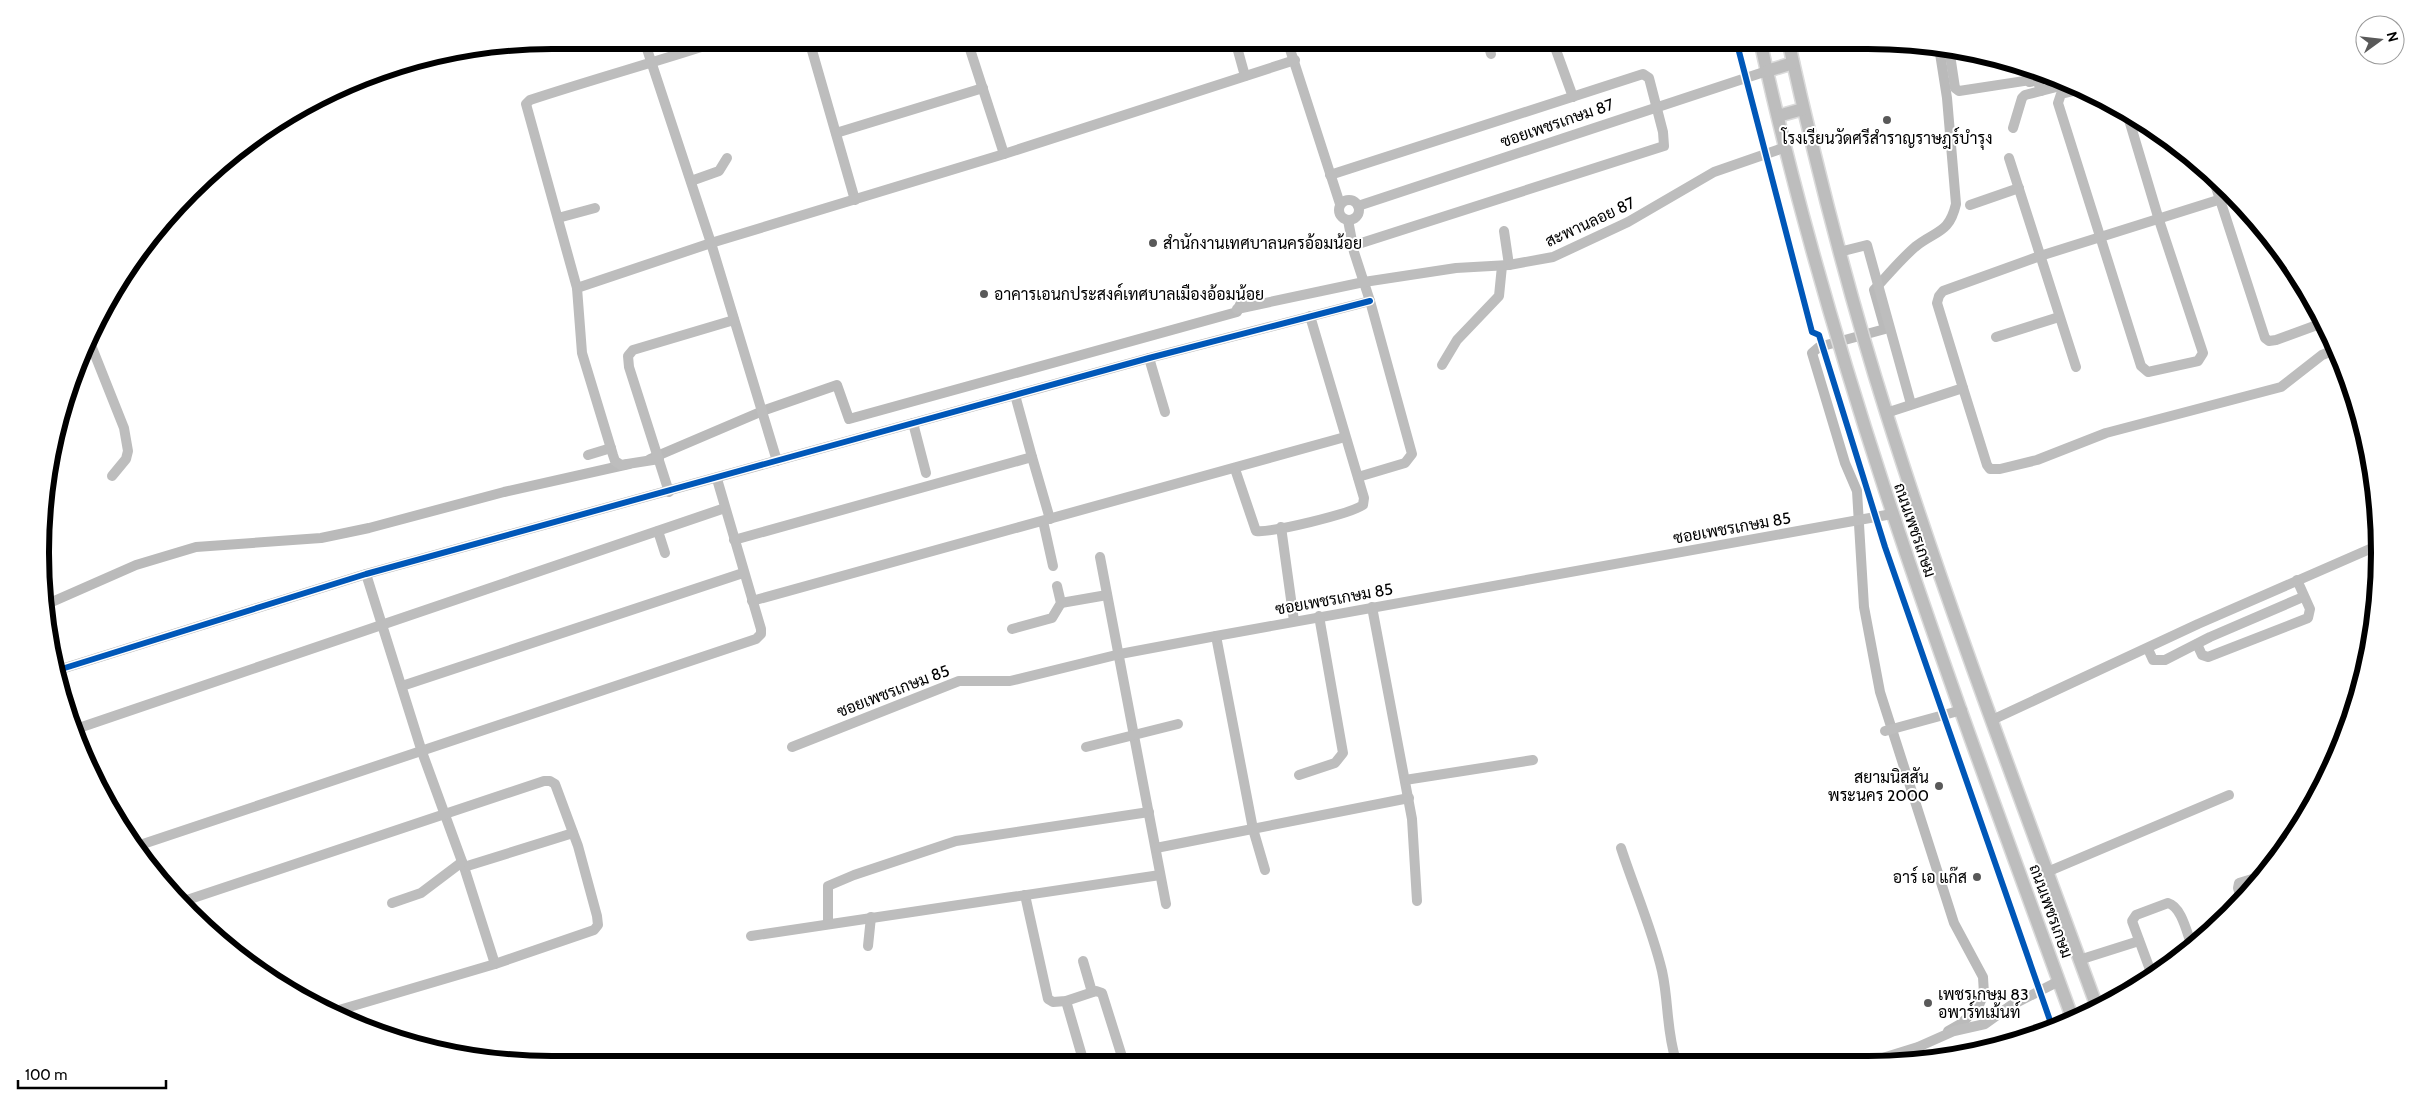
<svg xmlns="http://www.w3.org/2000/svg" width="2420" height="1105" font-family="Cabin,Sarabun,sans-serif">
<rect width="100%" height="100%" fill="#fff"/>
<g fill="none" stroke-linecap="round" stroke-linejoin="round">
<g stroke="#bababa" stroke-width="10">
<path d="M1939 47 1947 98 1956 204C1949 234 1936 230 1915 247 1900 260 1887 276 1874 290L1885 329 1819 347 1812 353 1845 463 1857 491 1864 607 1880 692 1954 923 1983 977 1984 994 1979 1005 1962 1023 1948 1031"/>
<path d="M2029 82 2056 77"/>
<path d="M650 459 765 410 837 385 849 419 1237 312 1242 300"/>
<path d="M45 605 136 565 196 547 321 538 369 528 504 492 629 464"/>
</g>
<defs>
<g id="major">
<path d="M1760 40C1833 376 1956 698 2073 1020"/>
<path d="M1788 40C1816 166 1848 292 1887 415 1950 615 2025 810 2097 1007"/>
<path d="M1767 71 1793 63"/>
<path d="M1778 116 1803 109"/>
</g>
</defs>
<use href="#major" stroke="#dbdbdb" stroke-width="15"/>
<g stroke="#bdbdbd" stroke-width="10">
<path d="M644 40 711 243 777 461"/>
<path d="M809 40 855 200"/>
<path d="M967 40 1004 154"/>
<path d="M1235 40 1245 76"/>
<path d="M1287 40 1340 204"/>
<path d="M1487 40 1491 54"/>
<path d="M1949 48 1955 88 1959 91 2037 79 2041 91 2072 83"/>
<path d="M1556 50 1573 97"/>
<path d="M2082 89 2061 94 2058 103 2141 366 2148 372 2198 361 2203 353 2159 220 2127 113"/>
<path d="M2013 128 2022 98 2025 95 2041 91"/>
<path d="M836 133 983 88"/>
<path d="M2009 158 2076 367"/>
<path d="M1330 175 1643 74 1649 78 1663 132 1664 146 1352 246"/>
<path d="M2212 175 2265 338 2269 341 2276 340 2317 325 2321 320"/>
<path d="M691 181 719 171 727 158"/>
<circle cx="1349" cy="210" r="10"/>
<path d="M1970 205 2019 188"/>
<path d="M1358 206 1767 71"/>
<path d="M558 218 595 208"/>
<path d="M1348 220 1354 252 1370 301 1412 454 1405 463 1358 477"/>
<path d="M1504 231 1509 265"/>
<path d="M1839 252 1867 245 1911 404"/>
<path d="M577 288 711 243 1004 154 1295 60"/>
<path d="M1237 309 1364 282 1456 268 1509 265 1553 257 1628 222 1714 172 1786 147"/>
<path d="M1996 337 2059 317"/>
<path d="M89 340 124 428 128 451 126 459 112 476"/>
<path d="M1149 358 1165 412"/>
<path d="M1442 365 1457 340 1499 296 1502 266"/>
<path d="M1963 388 1987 465 1990 469H2000L2037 460 2106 433 2281 387 2322 355 2337 349"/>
<path d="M1015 395 1032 457"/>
<path d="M1886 413 1963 388 1937 303 1939 296 1943 291 2040 256 2234 195"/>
<path d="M913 423 926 473"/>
<path d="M588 455 611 448"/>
<path d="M659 459 621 465 615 461 613 455 582 353 577 288 526 104 530 100C594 79 659 61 723 40"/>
<path d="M1235 469 1256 531C1271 533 1350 514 1363 505L1364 498 1310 316"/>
<path d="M669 492 629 367 628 356 633 350 734 320"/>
<path d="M1043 521 1053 566"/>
<path d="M1281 527 1294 621"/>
<path d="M658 531 665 553"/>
<path d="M734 540 1032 457 1050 519"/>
<path d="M1100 557 1166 904"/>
<path d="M366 574 422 752 464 867 495 964"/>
<path d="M752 601 1345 437"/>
<path d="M1061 603 1107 595"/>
<path d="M1372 607 1412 819 1417 901"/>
<path d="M1012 629 1052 618 1061 603 1057 586"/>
<path d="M1216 636 1253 829 1265 870"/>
<path d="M2197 644 2202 655 2208 657 2308 618 2310 609 2297 580"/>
<path d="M2148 649 2153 660H2165L2210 637 2303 597"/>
<path d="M55 671 366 574 1149 358 1370 301"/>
<path d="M402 686 743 573"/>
<path d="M1992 720 2198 624 2379 545"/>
<path d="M73 730 725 508"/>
<path d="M1885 731 1962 710"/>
<path d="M792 747 959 681H1010L1120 654 1216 636 1892 514"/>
<path d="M1086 747 1178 724"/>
<path d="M1299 775 1335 763 1343 753 1319 616"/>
<path d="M1405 780 1533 760"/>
<path d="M134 847 756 639 761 634V629L717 479"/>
<path d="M1156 848 1409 798"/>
<path d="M1621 848C1634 888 1652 929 1662 971 1669 1003 1666 1029 1676 1061"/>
<path d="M464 867 573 833"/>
<path d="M2047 872 2229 795"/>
<path d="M1025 895 1048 999 1053 1002 1066 1001 1096 991 1102 993 1124 1063"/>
<path d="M2241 898 2238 888 2239 883 2262 876"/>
<path d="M181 902 544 781H550L555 784 578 846 597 916 598 925 594 930 495 964 329 1013"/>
<path d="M392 903 421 893 462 862"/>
<path d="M828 924V886L854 875 956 841 1149 812"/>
<path d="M751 936 1160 875"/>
<path d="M868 946 871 917"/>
<path d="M2079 960 2139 941"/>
<path d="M1083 961 1092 992"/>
<path d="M2152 975 2132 921 2136 915 2168 903C2182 907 2187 934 2192 946"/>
<path d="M1066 1001 1084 1063"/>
<path d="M1873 1061 1918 1047 1954 1031 1985 1024 2010 1006 2059 981"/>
</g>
<use href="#major" stroke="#bdbdbd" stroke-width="12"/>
<defs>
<g id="cycleway">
<path d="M1736 40 1812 332 1819 335 1885 547 2053 1029"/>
<path d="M55 671 366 574 1149 358 1370 301"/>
</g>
</defs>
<use href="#cycleway" stroke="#fff" stroke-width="9"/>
<use href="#cycleway" stroke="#0057b8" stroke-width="6"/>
</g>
<g fill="#595959" stroke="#fff" stroke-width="2">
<circle cx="1887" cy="120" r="5"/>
<circle cx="1153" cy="243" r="5"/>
<circle cx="984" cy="294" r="5"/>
<circle cx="1939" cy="786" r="5"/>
<circle cx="1977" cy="877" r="5"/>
<circle cx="1928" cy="1003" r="5"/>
</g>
<g text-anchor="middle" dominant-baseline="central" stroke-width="4" stroke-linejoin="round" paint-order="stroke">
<g font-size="16" fill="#000" stroke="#fff">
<text transform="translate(1557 123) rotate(-19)">ซอยเพชรเกษม 87</text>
<text transform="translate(1590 222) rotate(-25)">สะพานลอย 87</text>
<text transform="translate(1732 528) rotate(-10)">ซอยเพชรเกษม 85</text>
<text transform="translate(1915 530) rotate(71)">ถนนเพชรเกษม</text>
<text transform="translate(1334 599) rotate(-10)">ซอยเพชรเกษม 85</text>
<text transform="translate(893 691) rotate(-21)">ซอยเพชรเกษม 85</text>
<text transform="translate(2051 911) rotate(70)">ถนนเพชรเกษม</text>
</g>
<g font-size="16" fill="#000" stroke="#fff" text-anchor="start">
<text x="1887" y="138" text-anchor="middle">โรงเรียนวัดศรีสําราญราษฎร์บํารุง</text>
<text x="1163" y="243">สำนักงานเทศบาลนครอ้อมน้อย</text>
<text x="994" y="294">อาคารเอนกประสงค์เทศบาลเมืองอ้อมน้อย</text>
<text x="1929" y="777" text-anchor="end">สยามนิสสัน<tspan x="1929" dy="18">พระนคร 2000</tspan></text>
<text x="1967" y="877" text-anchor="end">อาร์ เอ แก๊ส</text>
<text x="1938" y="994">เพชรเกษม 83<tspan x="1938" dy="18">อพาร์ทเม้นท์</tspan></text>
</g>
</g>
<path d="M0 0H2420V1105H0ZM552 49H1868A503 503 0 0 1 2371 552V553A503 503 0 0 1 1868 1056H552A503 503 0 0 1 49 553V552A503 503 0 0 1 552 49Z" fill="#fff" fill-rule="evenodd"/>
<path fill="none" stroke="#000" stroke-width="6" d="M552 49H1868A503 503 0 0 1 2371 552V553A503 503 0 0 1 1868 1056H552A503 503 0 0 1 49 553V552A503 503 0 0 1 552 49Z"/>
<g transform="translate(2380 40) rotate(75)"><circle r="24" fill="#ffffff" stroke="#999999"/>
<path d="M0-4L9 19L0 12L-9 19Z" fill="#595959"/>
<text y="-8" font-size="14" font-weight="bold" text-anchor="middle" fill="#000000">N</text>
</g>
<path d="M18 1080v8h148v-8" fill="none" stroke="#000000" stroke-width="2.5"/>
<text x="25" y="1080" font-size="15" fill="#000000" stroke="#ffffff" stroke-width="4" paint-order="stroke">100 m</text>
</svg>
